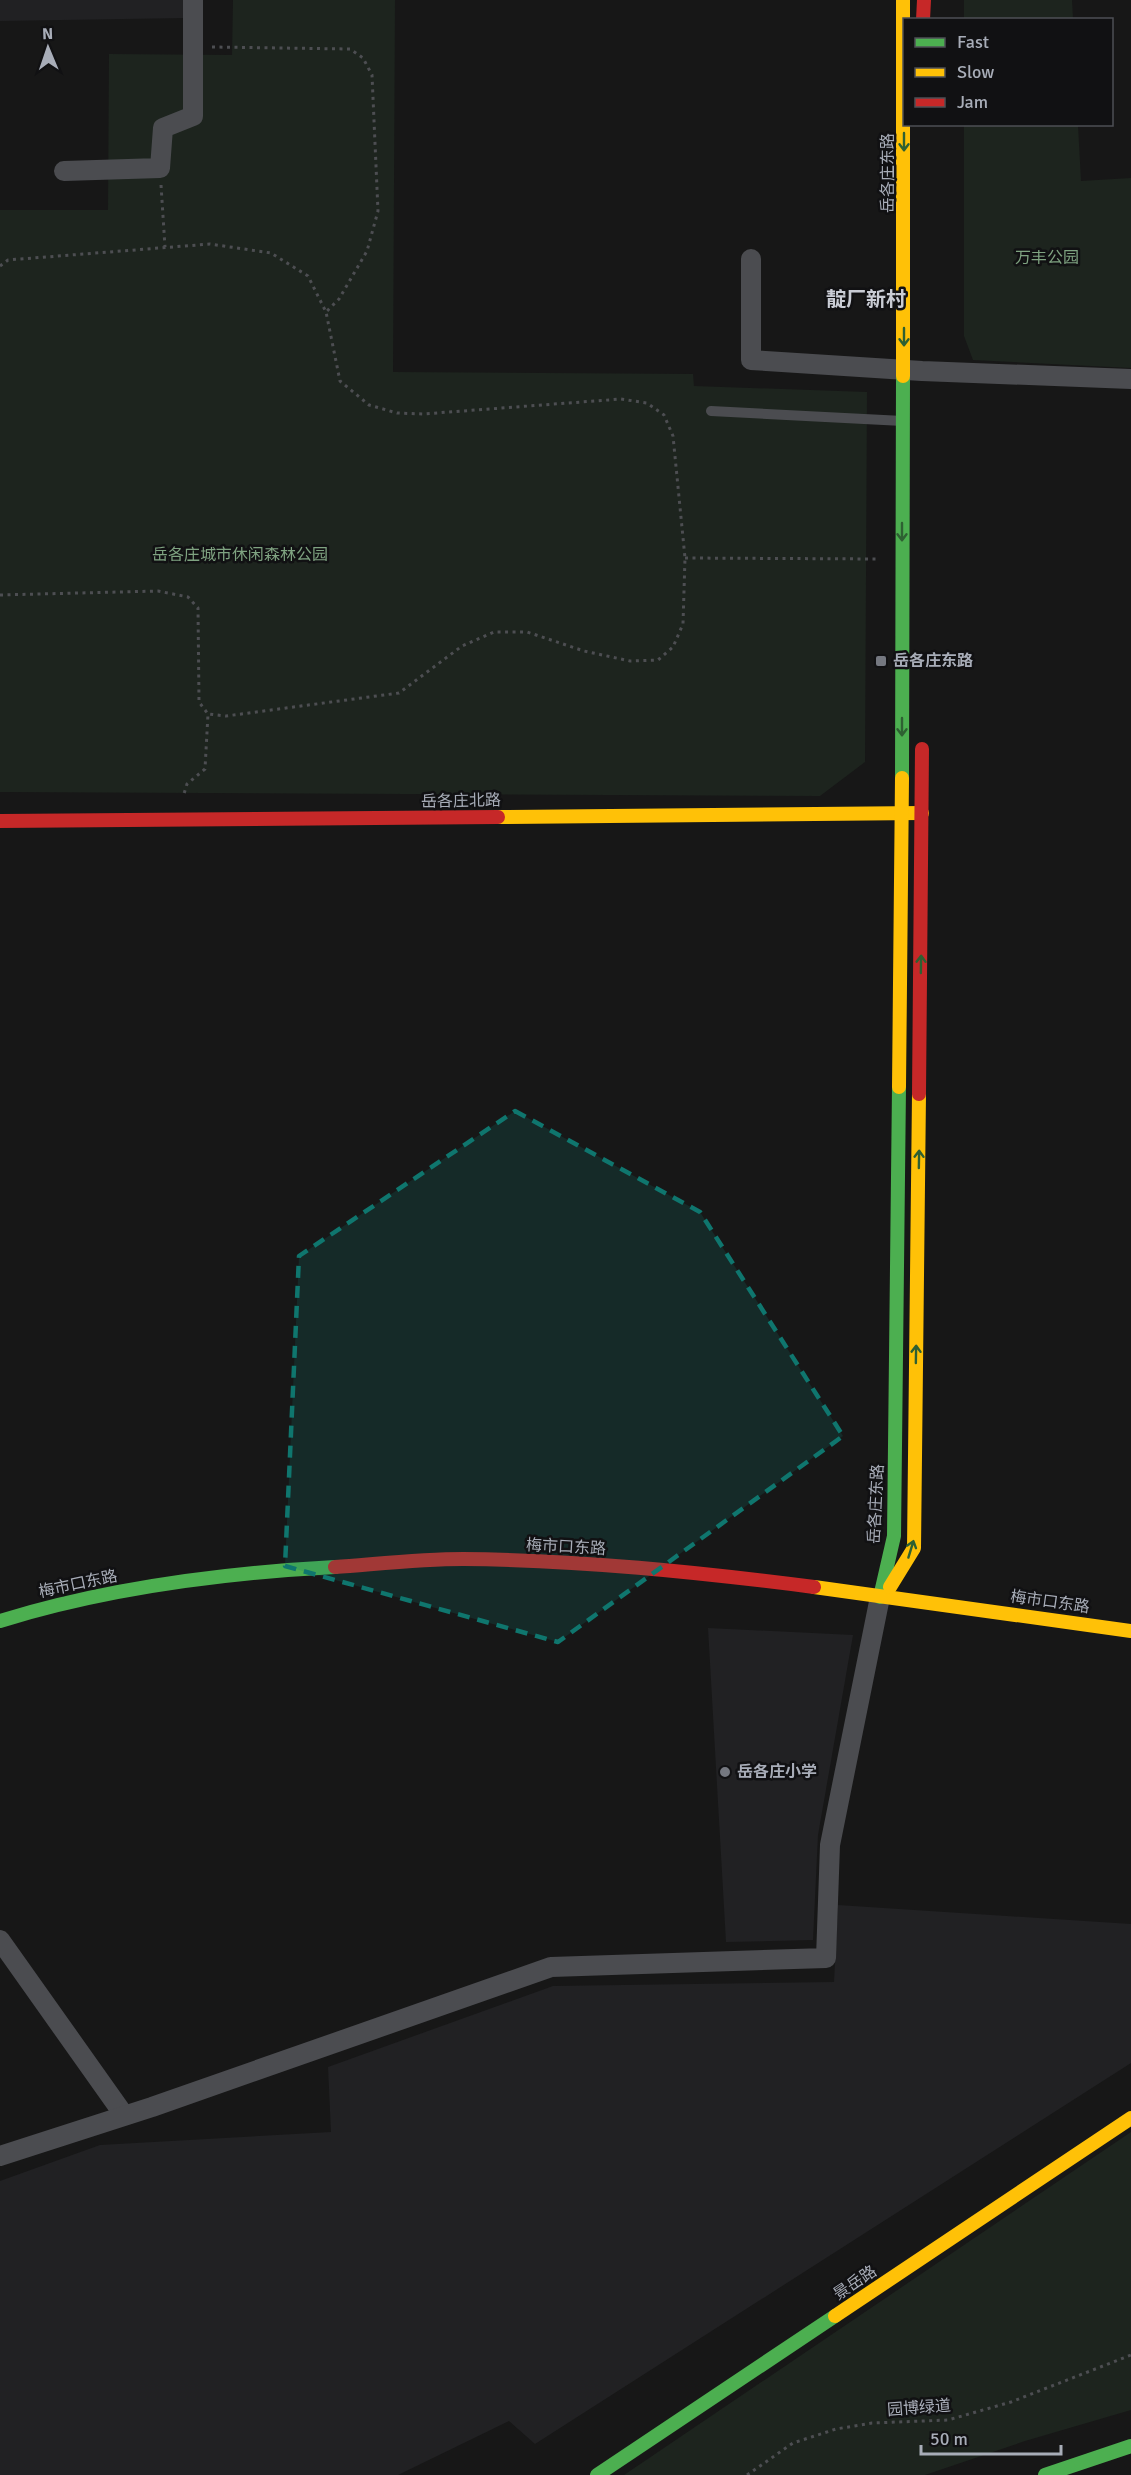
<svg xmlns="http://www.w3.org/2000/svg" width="1131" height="2475" font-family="Signika,'Noto Sans SC',sans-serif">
<rect width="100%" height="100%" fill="#171717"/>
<g fill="#212123">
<path d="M0 0H186V18L0 21Z"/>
<path d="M708 1628 853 1635 818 1835 813 1940 726 1942Z"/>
<path d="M838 1905 1131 1924V2063L535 2444 509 2421 398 2475H0V2181L100 2145 331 2132 328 2067 553 1986 834 1982Z"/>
</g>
<g fill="#1d241e">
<path d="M233 0H395L393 372 693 374 694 386 867 392 865 762 820 796 0 792V210H108L109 54 232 55Z"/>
<path d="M964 0H1072L1073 19H964Z"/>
<path d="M964 125H1078L1081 181 1131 178V368L973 360 964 336Z"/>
<path d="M1131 2132V2410L1025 2441 925 2475H624Z"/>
</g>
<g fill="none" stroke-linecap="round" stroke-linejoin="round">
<g stroke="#4d4e52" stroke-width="3" stroke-dasharray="3 4.5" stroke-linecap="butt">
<path d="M212 47 350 49 363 58 372 75 378 211 367 251 339 299 326 312"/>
<path d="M161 185 165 247"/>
<path d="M0 266 8 260 210 244 271 253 308 276 326 312 340 381 369 405 397 413 423 414 621 399 647 403 664 415 673 436 685 558 683 624 673 647 658 660 630 661 584 651 527 632H494L462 646 399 693 226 716 208 714"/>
<path d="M685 558 879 559"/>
<path d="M0 595 158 591 188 597 198 608 199 702 208 714 205 769 187 784 183 797"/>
<path d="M747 2475 793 2443 836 2429 872 2423 948 2420 1011 2402 1131 2355"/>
</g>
<path stroke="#4b4c50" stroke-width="10" d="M711 411 903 421"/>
<g stroke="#4b4c50" stroke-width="20">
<path d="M64 171 160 168 163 128 193 116V0"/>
<path d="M751 259V360L922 371 1131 379"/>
<path d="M0 1940 124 2115"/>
<path d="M0 2156 152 2107 551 1967 826 1958 830 1845 880 1597"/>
</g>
<g stroke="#4caf50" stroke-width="14">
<path d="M902 778 903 376"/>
<path d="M880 1597 894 1536 899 1087"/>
<path d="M0 1621C107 1588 223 1573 335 1567"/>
<path d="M597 2475 835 2316"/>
<path d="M1045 2475 1131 2446"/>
</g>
<g stroke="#ffc107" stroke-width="14">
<path d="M903 376V0"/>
<path d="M498 817 922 813"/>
<path d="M899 1087 902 778"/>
<path d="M814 1587 1131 1631"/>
<path d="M890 1587 914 1548 919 1094"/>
<path d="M835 2316 1131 2118"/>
</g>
<g stroke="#c62828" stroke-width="14">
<path d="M923 20 924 0"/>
<path d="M0 821 498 817"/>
<path d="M919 1094 922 749"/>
<path d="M335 1567C377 1564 420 1559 463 1559 580 1560 697 1572 814 1587"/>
</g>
</g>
<defs><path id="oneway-shaft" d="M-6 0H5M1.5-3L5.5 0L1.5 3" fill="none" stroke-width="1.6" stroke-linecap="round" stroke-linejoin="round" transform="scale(1.5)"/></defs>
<g stroke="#2e6032">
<use href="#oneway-shaft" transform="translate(904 142) rotate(90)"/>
<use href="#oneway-shaft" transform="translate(904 337) rotate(90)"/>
<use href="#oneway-shaft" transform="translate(902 532) rotate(90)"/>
<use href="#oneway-shaft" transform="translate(902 727) rotate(90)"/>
<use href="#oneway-shaft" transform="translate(921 964) rotate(-89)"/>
<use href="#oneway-shaft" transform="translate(919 1159) rotate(-89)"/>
<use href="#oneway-shaft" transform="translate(916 1354) rotate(-89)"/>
<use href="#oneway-shaft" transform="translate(911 1549) rotate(-73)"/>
</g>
<path fill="#0f766e" fill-opacity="0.2" stroke="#0f766e" stroke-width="4.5" stroke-dasharray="12 8" stroke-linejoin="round" d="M515 1111 700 1212 843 1436 558 1642 285 1566 299 1256Z"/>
<g fill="#757880" stroke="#111113" stroke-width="2">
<rect x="875" y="655" width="12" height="12" rx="3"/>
<circle cx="725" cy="1772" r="6"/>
</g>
<g text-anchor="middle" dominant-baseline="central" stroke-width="5" stroke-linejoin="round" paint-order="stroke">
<g font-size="16" fill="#a8adb8" stroke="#111113">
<text transform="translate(888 173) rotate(-90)">岳各庄东路</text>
<text transform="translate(461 801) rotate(-1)">岳各庄北路</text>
<text transform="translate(876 1504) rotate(-87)">岳各庄东路</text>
<text transform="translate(566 1547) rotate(3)">梅市口东路</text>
<text transform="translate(78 1584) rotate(-12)">梅市口东路</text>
<text transform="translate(1050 1602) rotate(8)">梅市口东路</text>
<text transform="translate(855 2283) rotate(-34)">景岳路</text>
<text transform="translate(919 2408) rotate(-4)">园博绿道</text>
</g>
<g font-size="16" fill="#7fa381" stroke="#111113">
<text x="1047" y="258">万丰公园</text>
<text x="240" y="555">岳各庄城市休闲森林公园</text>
</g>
<g font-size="16" font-weight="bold" fill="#a8adb8" stroke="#111113" text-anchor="start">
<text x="893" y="661">岳各庄东路</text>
<text x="737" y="1772">岳各庄小学</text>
</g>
<g font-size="20" font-weight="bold" fill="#c9ccd4" stroke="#111113">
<text x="866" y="299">靛厂新村</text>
</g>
</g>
<rect x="903" y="18" width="210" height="108" fill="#111113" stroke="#4d4f55" stroke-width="1.5"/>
<rect x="915" y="38" width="30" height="9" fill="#4caf50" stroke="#4d4f55" stroke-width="1.5"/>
<text x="957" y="48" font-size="18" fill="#a8adb8">Fast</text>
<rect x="915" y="68" width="30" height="9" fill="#ffc107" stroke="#4d4f55" stroke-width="1.5"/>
<text x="957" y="78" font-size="18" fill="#a8adb8">Slow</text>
<rect x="915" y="98" width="30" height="9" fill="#c62828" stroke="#4d4f55" stroke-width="1.5"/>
<text x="957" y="108" font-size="18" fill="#a8adb8">Jam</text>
<g transform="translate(48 48) rotate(358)" stroke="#111113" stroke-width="4.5" paint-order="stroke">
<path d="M0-4.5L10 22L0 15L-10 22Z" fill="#a8adb8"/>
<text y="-9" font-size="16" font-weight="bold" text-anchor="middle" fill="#a8adb8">N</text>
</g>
<path d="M921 2445v9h140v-9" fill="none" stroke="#a8adb8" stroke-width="3"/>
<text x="930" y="2445" font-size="18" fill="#a8adb8" stroke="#111113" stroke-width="4.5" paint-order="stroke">50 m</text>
</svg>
